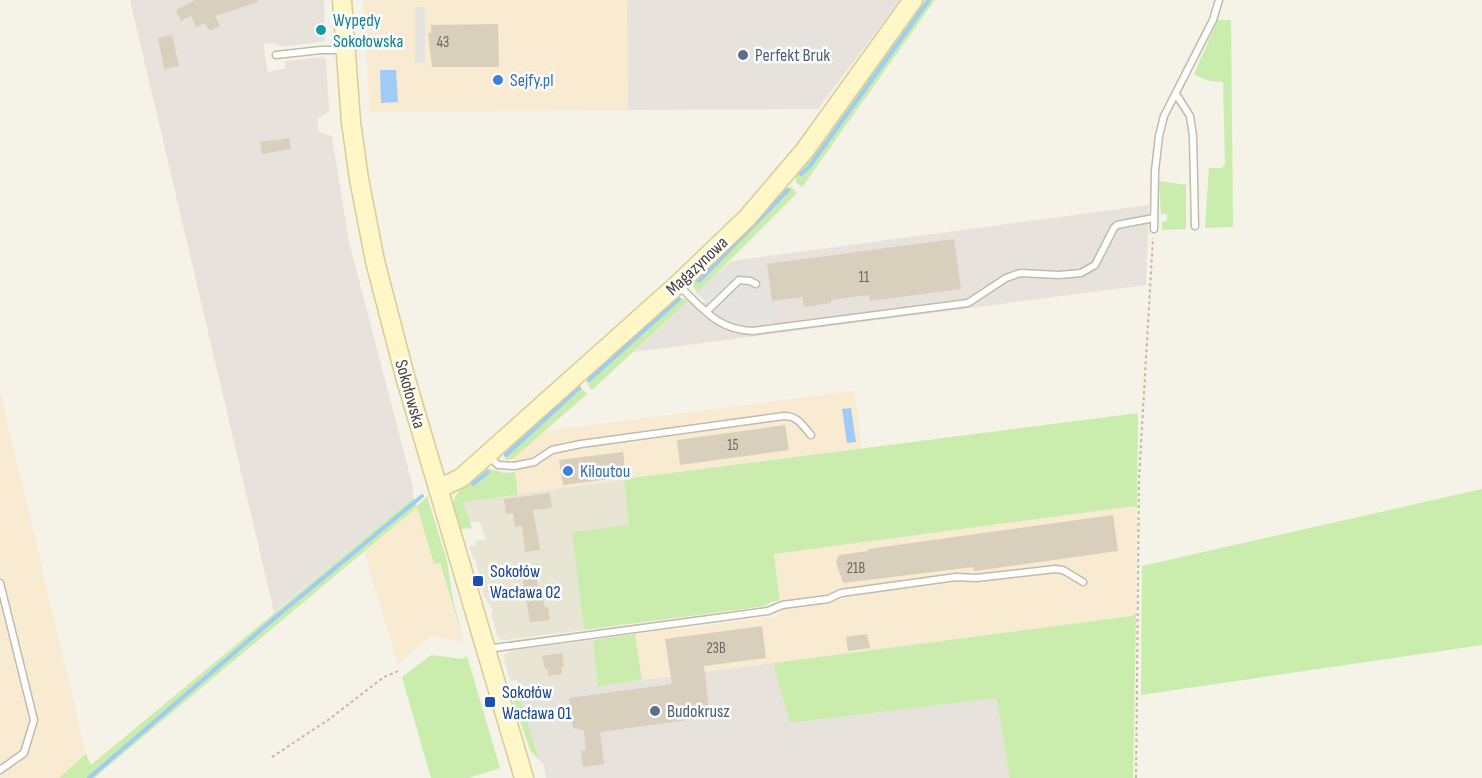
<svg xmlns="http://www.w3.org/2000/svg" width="1482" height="778" font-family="'Sofia Sans Condensed',sans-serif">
<rect width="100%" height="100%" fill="#f5f2e8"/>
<g fill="#e9e5d5">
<path d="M624 479 629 525 583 621 584 630 506 640 498 639 491 614 493 611 484 596 475 559 473 558 469 546 476 545 475 541 486 539 480 522H469L463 501Z"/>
<path d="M593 640 598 686 520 696 517 680 510 681 503 656 511 650Z"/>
</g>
<g fill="#f8ebd1">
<path d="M363 0H627L628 110 370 112Z"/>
<path d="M0 391 86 754 59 778H0Z"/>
<path d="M854 391 862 448 518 494 513 459 546 431Z"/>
<path d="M1134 506 1137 509 1136 613 1133 616 642 680 635 634 774 617 783 610 774 554Z"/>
<path d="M417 507 434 564 440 563 463 642 431 636 398 664 364 551Z"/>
</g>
<g fill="#e7e3dc">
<path d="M130 0H324L325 41 282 47 273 43 264 44 265 56 268 72 285 69V61L321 57 326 59 329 111 317 119 319 132 332 136 349 242 413 487V498L274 612Z"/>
<path d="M627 0H900L818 109 628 110Z"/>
<path d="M1149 205 1146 285 634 352 688 301 697 309 705 301 697 293 731 261Z"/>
<path d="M773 663 790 723 996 698 1010 778H546L543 763 539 760 520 696Z"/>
</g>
<g fill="#caecad">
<path d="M923 0H935L802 187 796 182V176L846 110Z"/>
<path d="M1218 20H1231L1233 227 1205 228 1209 168H1222L1225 164 1223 82 1209 81 1194 74Z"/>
<path d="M1159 181 1186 185V229L1162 230V222L1167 221V214H1161Z"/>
<path d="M791 187 797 193 697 293 692 284 695 280 738 240 786 188Z"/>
<path d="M676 298H682L688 301 592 390C588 386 585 382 588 377Z"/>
<path d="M575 387 581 388 587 394 513 459 506 460 503 454 507 449Z"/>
<path d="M1138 413 1137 509 1134 506 774 554 780 600 771 602 765 606 584 630 572 532 629 525 624 479Z"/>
<path d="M487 468 504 473 515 472 518 494 463 502 472 528 460 529C458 521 452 508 454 499 457 491 479 472 487 468Z"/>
<path d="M1482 489V645L1141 695 1142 566Z"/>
<path d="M427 496 447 561 453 600 464 642 440 563 434 564 417 507 94 778H59L86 754 91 765 413 498 417 506Z"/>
<path d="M1136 613 1133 778H1010L996 698 790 723 773 663 1132 616Z"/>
<path d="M635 634 642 680 598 686 593 640Z"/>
<path d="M431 655 463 659 467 656 500 768 468 778H431L402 677Z"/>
<path d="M520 693V696L539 760 531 752 511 696Z"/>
</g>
<g fill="#e6e4e0">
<rect x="415" y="7" width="10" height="56"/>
<path d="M763 265 772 322 741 324 726 319 697 293 723 268 729 276 738 268Z"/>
</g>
<g fill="#9fcbf6">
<path d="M380 70H396L398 102 381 103Z"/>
<path d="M851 408 856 442 847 443 842 409Z"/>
</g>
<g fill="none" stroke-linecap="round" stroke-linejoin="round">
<g stroke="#9fcbf6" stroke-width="4">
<path d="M801 174 809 167 929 0"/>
<path d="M699 281 788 190"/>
<path d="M589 380 679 299"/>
<path d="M506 455 579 388"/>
<path d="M473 484 488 472"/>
<path d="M89 778 276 617 422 496"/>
</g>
</g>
<g fill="#d8cfbc">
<path d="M195 0H258V2L215 16 220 26 210 31 205 23 196 27 191 16 181 21 176 10Z"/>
<path d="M498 24 499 67H432L428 33H431V25Z"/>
<path d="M172 35 179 66 164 69 158 38Z"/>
<path d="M289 138 291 149 262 154 260 142Z"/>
<path d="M954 239 961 289 870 301 869 295 831 300V303L804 307 802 297 772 301 767 264Z"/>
<path d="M785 425 789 450 680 465 677 440Z"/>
<path d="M623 452 626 477 563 485 559 460Z"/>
<path d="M550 493 552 508 533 510 540 550 525 552 522 526 515 527 513 513 506 514 504 499Z"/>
<path d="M1113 515 1118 551 974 571 973 567 843 583 836 562 839 555 868 551V549Z"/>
<path d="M536 573 539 595 543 594 545 608 548 607 550 620 530 622 522 575Z"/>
<path d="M762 626 766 658 704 666 710 717 600 732 604 764 583 767 581 751 586 750 584 730 573 728 569 698 672 684 665 639Z"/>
<path d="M867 634 870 648 848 651 846 637Z"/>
<path d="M562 653 564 666 561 667 562 674 548 676V669H545L542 656Z"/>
</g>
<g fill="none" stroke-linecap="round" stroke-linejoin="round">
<defs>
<g id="lane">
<path d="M276 55 321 50H344"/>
<path d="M1176 94 1190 116 1193 136 1195 226"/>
<path d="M1154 229 1155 171 1159 136 1164 116 1213 20 1219 0"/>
<path d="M678 285C704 309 717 330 753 331L968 303 1006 278 1020 273 1059 275 1081 273 1095 265 1114 228 1117 225 1154 218"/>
<path d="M707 311 739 280 750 281 756 284"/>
<path d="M488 455 498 465 514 466 534 462 552 450 581 444 784 416C798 416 802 425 811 435"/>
<path d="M0 583 34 720 24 753 0 770"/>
<path d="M487 649 768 611 782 605 828 599 841 593 956 577 976 578 1055 569 1063 570 1083 582"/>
</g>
<g id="secondary">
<path d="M342 0 351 122 359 179 375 261 406 380 524 778"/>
<path d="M438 489 461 478 677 285 747 218 805 150 913 0"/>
</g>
</defs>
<use href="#lane" stroke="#c1bba9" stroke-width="9"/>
<use href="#secondary" stroke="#d9cc94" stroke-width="21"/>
<g stroke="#c4b999" stroke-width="2" stroke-dasharray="3 3" stroke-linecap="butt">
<path d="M272 757 328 720 384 677 401 670"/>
<path d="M1136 778 1139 479 1153 238"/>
</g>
<use href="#lane" stroke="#fff" stroke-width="6"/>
<use href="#secondary" stroke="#fff7c8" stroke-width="18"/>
</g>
<circle fill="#0f9aa8" stroke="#fff" stroke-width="2" cx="321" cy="30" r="6"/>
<g fill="#5c6f8a" stroke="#fff" stroke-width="2">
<circle cx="743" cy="55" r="6"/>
<circle cx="655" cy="711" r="6"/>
</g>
<g fill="#3f7fe0" stroke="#fff" stroke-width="2">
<circle cx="498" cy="80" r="6"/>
<circle cx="568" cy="471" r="6"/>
</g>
<g fill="#1a4fb4" stroke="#fff" stroke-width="2">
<rect x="472" y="575" width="12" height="12" rx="3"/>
<rect x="484" y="696" width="12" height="12" rx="3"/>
</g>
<g text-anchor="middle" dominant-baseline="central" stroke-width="5" stroke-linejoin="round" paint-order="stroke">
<g font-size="15" fill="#6d6658">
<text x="443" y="42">43</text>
<text x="864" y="277">11</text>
<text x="733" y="445">15</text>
<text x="856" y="568">21B</text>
<text x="716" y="648">23B</text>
</g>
<g font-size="18" fill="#0d838f" stroke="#fff" text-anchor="start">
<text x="333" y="20">Wypędy<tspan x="333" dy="21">Sokołowska</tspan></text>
</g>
<g font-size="18" fill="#4e5e75" stroke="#fff" text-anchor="start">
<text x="755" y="55">Perfekt Bruk</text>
<text x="667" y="711">Budokrusz</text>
</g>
<g font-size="18" fill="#366cbe" stroke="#fff" text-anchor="start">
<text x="510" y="80">Sejfy.pl</text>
<text x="580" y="471">Kiloutou</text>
</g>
<g font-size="18" fill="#494336" stroke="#fff">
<text transform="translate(697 266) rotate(-43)">Magazynowa</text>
<text transform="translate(410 394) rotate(74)">Sokołowska</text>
</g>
<g font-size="18" fill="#164399" stroke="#fff" text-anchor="start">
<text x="490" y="571">Sokołów<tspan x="490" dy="21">Wacława 02</tspan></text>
<text x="502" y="692">Sokołów<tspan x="502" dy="21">Wacława 01</tspan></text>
</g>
</g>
</svg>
